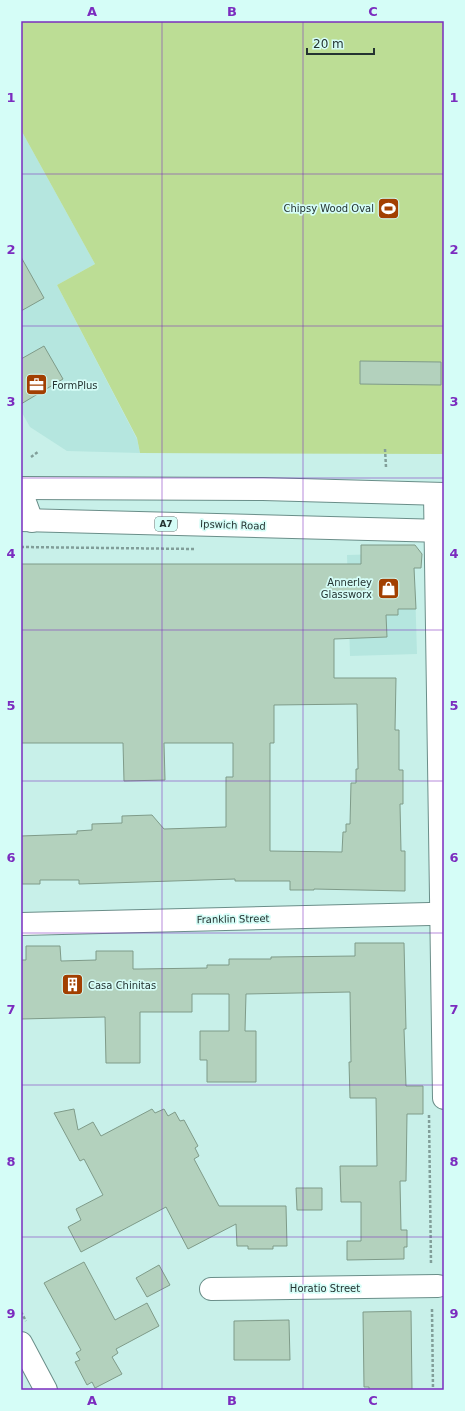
<svg xmlns="http://www.w3.org/2000/svg" width="465" height="1411" font-family="'DejaVu Sans',sans-serif">
<rect width="100%" height="100%" fill="#c8f0e9"/>
<g fill="#b5e6df">
<path d="M21 130 95 264 57 285 137 439 140 453 67 451 30 427 21 411Z"/>
<path d="M414 553 417 654 350 656 347 555Z"/>
</g>
<path fill="#bcdd95" d="M21 21H444V454L140 453 137 438 57 285 95 264 21 130Z"/>
<g fill="#b3d1bd" stroke="#7f9b89" fill-rule="evenodd">
<path d="M21 257 44 298 21 311Z"/>
<path d="M44 346 63 379 21 404V359Z"/>
<path d="M360 361 441 362V385L360 384Z"/>
<path d="M361 545H415L422 554 421 568H414L416 609H398V615H386L387 637 334 639V678H396L395 730H399V770H403V804H400L401 851H405V891L314 889V890H290V881H235V879L79 884V880H40V884H22L21 836 77 834V831L92 830V824L122 823V816L152 815 164 829 226 827V777H233V743H164L165 780 124 781 123 743H21V564H361ZM357 704 358 769H356V783H351L350 824H346V832H343L342 852 270 851V743H274V705Z"/>
<path d="M355 943H404L406 1029H404L406 1086H423V1114H407L406 1181H400L401 1230H407V1247H404V1259L347 1260V1241H361V1202H341L340 1166H377L376 1098H350L349 1062H351L350 992 246 994 245 1031H256V1082H207V1060H200V1031H229V994H192V1012H140V1063H106L105 1017 21 1019V960H26V946H60L61 961 96 960V951H133V969H139L207 968V965H229V959H271V957L355 956Z"/>
<path d="M74 1109 78 1130 93 1122 101 1136 152 1109 155 1113 164 1109 168 1116 175 1112 180 1121 184 1120 198 1146 195 1148 199 1156 194 1159 219 1206H286L287 1246H273V1249H248V1246H237L236 1224 188 1249 166 1207 81 1252 68 1227 81 1220 76 1209 103 1195 84 1159 80 1161 54 1113Z"/>
<path d="M296 1188H322V1210H297Z"/>
<path d="M84 1262 115 1320 147 1303 159 1326 116 1349 118 1353 112 1357 122 1374 95 1388 92 1382 87 1385 75 1362 80 1360 76 1353 81 1350 44 1283Z"/>
<path d="M159 1265 170 1285 147 1297 136 1278Z"/>
<path d="M411 1311 412 1390H369V1387H364L363 1312Z"/>
<path d="M289 1320 290 1360H234V1321Z"/>
</g>
<g fill="none" stroke-linecap="round" stroke-linejoin="round">
<defs>
<g id="minor">
<path d="M435 494 444 1098"/>
<path d="M21 924 430 914H444"/>
<path d="M211 1289 438 1286"/>
<path d="M21 1343 46 1390"/>
</g>
<path id="tertiary" d="M21 491 32 521"/>
<g id="trunk">
<path d="M21 488 263 489 444 494"/>
<path d="M21 520 444 531"/>
</g>
</defs>
<use href="#minor" stroke="#6a8e89" stroke-width="24"/>
<use href="#tertiary" stroke="#6a8e89" stroke-width="24"/>
<use href="#trunk" stroke="#6a8e89" stroke-width="24"/>
<g stroke="#819e99" stroke-width="2.5" stroke-dasharray="3 2" stroke-linecap="butt">
<path d="M385 449 386 467"/>
<path d="M31 457 38 452"/>
<path d="M21 547 196 549"/>
<path d="M429 1115 431 1264"/>
<path d="M432 1309 433 1390"/>
<path d="M21 1312 26 1321"/>
</g>
<use href="#minor" stroke="#fff" stroke-width="22"/>
<use href="#tertiary" stroke="#fff" stroke-width="22"/>
<use href="#trunk" stroke="#fff" stroke-width="22"/>
</g>
<path fill="none" stroke="#7b2cbf" stroke-width="1" stroke-opacity="0.55" d="M162 21V1390M303 21V1390M21 174H444M21 326H444M21 478H444M21 630H444M21 781H444M21 933H444M21 1085H444M21 1237H444"/>
<defs>
<symbol id="stadium-square" viewBox="-11 -11 22 22"><rect x="-9" y="-9" width="18" height="18" rx="4" fill="#a23f01" stroke="#d5fdf7"/><path d="M0-5a6.5 5 0 1 0 0 10a6.5 5 0 1 0 0-10ZM-3.5-1.8h7v3.6h-7Z" fill="#fff"/></symbol>
<symbol id="office-square" viewBox="-11 -11 22 22"><rect x="-9" y="-9" width="18" height="18" rx="4" fill="#a23f01" stroke="#d5fdf7"/><path d="M-6-3h4V-5.5h4V-3h4V5H-6ZM-1-4.5V-3h2v-1.5ZM-6 0V1H6V0Z" fill="#fff"/></symbol>
<symbol id="shop-square" viewBox="-11 -11 22 22"><rect x="-9" y="-9" width="18" height="18" rx="4" fill="#a23f01" stroke="#d5fdf7"/><path d="M-5-2.5h2.3a2.7 3.5 0 0 1 5.4 0H5L5.5 6h-11ZM-1.5-2.5h3a1.5 2.3 0 0 0-3 0Z" fill="#fff"/></symbol>
<symbol id="building-square" viewBox="-11 -11 22 22"><rect x="-9" y="-9" width="18" height="18" rx="4" fill="#a23f01" stroke="#d5fdf7"/><path d="M-4-6H4V6H1V3H-1V6H-4ZM-2.5-4.3h1.7v1.8h-1.7ZM.8-4.3h1.7v1.8H.8ZM-2.5-1h1.7V.8h-1.7ZM.8-1h1.7V.8H.8Z" fill="#fff"/></symbol>
</defs>
<g fill-rule="evenodd">
<use href="#stadium-square" x="376" y="196" width="25" height="25"/>
<use href="#office-square" x="24" y="372" width="25" height="25"/>
<use href="#shop-square" x="376" y="576" width="25" height="25"/>
<use href="#building-square" x="60" y="972" width="25" height="25"/>
</g>
<g text-anchor="middle" dominant-baseline="central" stroke-width="3.5" stroke-linejoin="round" paint-order="stroke">
<rect fill="#d5fdf7" stroke="#59706c" stroke-width="1" x="155" y="517" width="22" height="14" rx="3"/>
<g font-size="9" font-weight="bold" fill="#243331">
<text x="166" y="524">A7</text>
</g>
<g font-size="10" fill="#243331" stroke="#d5fdf7" text-anchor="end">
<text x="374" y="208">Chipsy Wood Oval</text>
<text x="52" y="385" text-anchor="start">FormPlus</text>
<text x="372" y="582">Annerley<tspan x="372" dy="12">Glassworx</tspan></text>
<text x="88" y="985" text-anchor="start">Casa Chinitas</text>
</g>
<g font-size="10" fill="#243331" stroke="#d5fdf7">
<text transform="translate(233 525) rotate(2)">Ipswich Road</text>
<text transform="translate(233 919) rotate(-1)">Franklin Street</text>
<text x="325" y="1288">Horatio Street</text>
</g>
</g>
<rect width="465" height="1411" fill="none" stroke="#d5fdf7" stroke-width="44"/>
<path d="M307 48v6h67v-6" fill="none" stroke="#243331" stroke-width="2"/>
<text x="313" y="48" font-size="12" fill="#243331" stroke="#d5fdf7" stroke-width="3" paint-order="stroke">20 m</text>
<rect x="22" y="22" width="421" height="1367" fill="none" stroke="#7b2cbf" stroke-width="1.5"/>
<g font-size="13" text-anchor="middle" font-weight="bold" fill="#7b2cbf">
<text x="92" y="16">A</text>
<text x="232" y="16">B</text>
<text x="373" y="16">C</text>
<text x="11" y="102">1</text>
<text x="454" y="102">1</text>
<text x="11" y="254">2</text>
<text x="454" y="254">2</text>
<text x="11" y="406">3</text>
<text x="454" y="406">3</text>
<text x="11" y="558">4</text>
<text x="454" y="558">4</text>
<text x="11" y="710">5</text>
<text x="454" y="710">5</text>
<text x="11" y="862">6</text>
<text x="454" y="862">6</text>
<text x="11" y="1014">7</text>
<text x="454" y="1014">7</text>
<text x="11" y="1166">8</text>
<text x="454" y="1166">8</text>
<text x="11" y="1318">9</text>
<text x="454" y="1318">9</text>
<text x="92" y="1405">A</text>
<text x="232" y="1405">B</text>
<text x="373" y="1405">C</text>
</g>
</svg>
